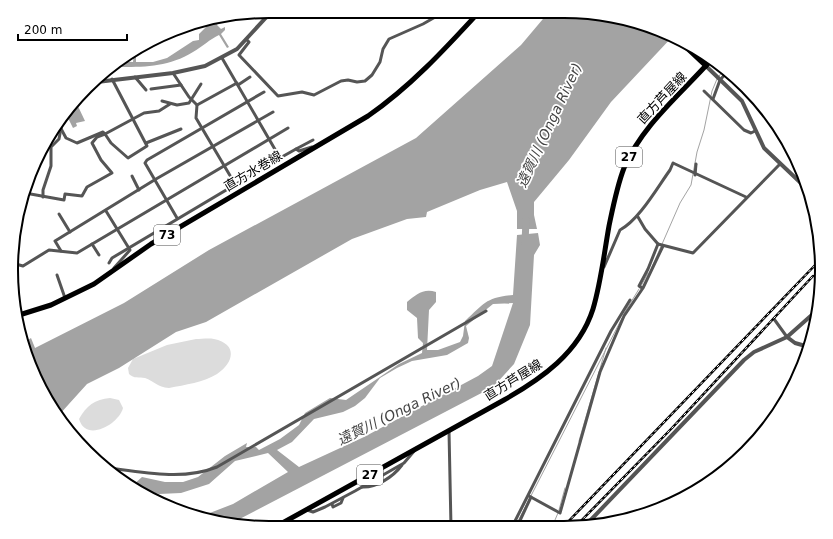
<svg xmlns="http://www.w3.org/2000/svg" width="833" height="539" font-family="'DejaVu Sans','Noto Sans JP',sans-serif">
<rect width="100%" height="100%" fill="#fff"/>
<g fill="#dcdcdc">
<path d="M196 339C201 339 209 338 214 339 238 344 234 363 217 374 204 382 185 385 169 388 157 387 154 381 145 378 139 377 134 379 129 374L128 368 133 359 167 345Z"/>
<path d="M110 398 119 400 123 408C119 424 86 443 79 419 86 406 95 399 110 398Z"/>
</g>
<g fill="#a3a3a3" fill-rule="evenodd">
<path d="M548 13H597L673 36 611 102 569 160 534 202V215L537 229H517V211L507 182 480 190 427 212 426 217 407 219 352 239 206 322 176 332 119 368 87 384 59 415 46 399 28 351 30 349 28 340 31 338 35 348 124 303 209 250 416 138 521 45Z"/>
<path d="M221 19 217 25 221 29 225 27V30L221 34 229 47 227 48 219 35C210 39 202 47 193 52 167 68 142 67 112 67L118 61 133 62 134 52 136 49V62H153L167 58 193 41 199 40V34L213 20Z"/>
<path d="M76 102 85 121 76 123 77 126 73 128 65 112Z"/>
<path d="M538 233 540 245 534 255 530 325 514 364 493 387 230 524 202 516 233 504 288 472 268 453 235 461 209 484 181 493 159 494 132 486 142 477 165 482H183L198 477 225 456 247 443 246 447H256L259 450 280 439 299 425 305 413 330 398 346 400 399 364 422 353 423 343 418 338 417 318 407 310V302C416 295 423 288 436 292V302L429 310 427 350H438L460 342 463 336 465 321C485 303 485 298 513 295L517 235ZM513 303 492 366 478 376 364 437 299 467 277 450 292 442 314 419 343 412 355 406 365 398 380 378 397 368 412 361 447 355 468 343 469 338 466 326 493 304Z"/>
</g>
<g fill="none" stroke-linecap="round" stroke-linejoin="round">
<g stroke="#a3a3a3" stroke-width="1">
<path d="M719 76 725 69"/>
<path d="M652 267 680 203 691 185 697 152 704 130 712 91 717 79"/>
<path d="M641 286 648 273"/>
<path d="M623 315 639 289"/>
<path d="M579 441 606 348"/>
<path d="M559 510 565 488"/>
<path d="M515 527 622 318"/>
<path d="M552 527 558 513"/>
</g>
<path stroke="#a3a3a3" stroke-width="7" d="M525 243 526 220"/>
<g stroke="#555" stroke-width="3">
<path d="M247 40 249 42 239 55 278 96 302 92 314 95 341 81 348 80 357 82 365 81 372 75 380 62 383 49 389 39 423 24 444 12"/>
<path d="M222 58 280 158"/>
<path d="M173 73 189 97 197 105 196 118 235 184"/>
<path d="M135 77 146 90"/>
<path d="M238 85 250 77"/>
<path d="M151 89 181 85"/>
<path d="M704 91 744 130 751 133 755 131"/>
<path d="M713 99 720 80 728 71"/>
<path d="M162 101 177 105 189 103 201 84"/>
<path d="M197 105 237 83"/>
<path d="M58 123 66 138 77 143 103 132 105 134 144 113 159 111 170 104"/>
<path d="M146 143 181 129"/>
<path d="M296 149 313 140"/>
<path d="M695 175 696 164"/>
<path d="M132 176 139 190"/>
<path d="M25 193 64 200 65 194 82 196 87 187 112 173 101 160 92 143 97 137 105 134 111 143 128 158 147 146 112 79"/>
<path d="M43 197V190L51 166V147L59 139 61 128"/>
<path d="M106 211 130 250 114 268"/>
<path d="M59 214 70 232"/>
<path d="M638 217 645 229 658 244 693 253 780 164"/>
<path d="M177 218 145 163 147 160 264 92"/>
<path d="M92 244 99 255"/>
<path d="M61 251 55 241 156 179 273 112"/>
<path d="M12 263 23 266 49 250 77 253 288 128"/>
<path d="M109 263 112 258 280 158 296 149 299 151 312 147"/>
<path d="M604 267 620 230C639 220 657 188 670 170L673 163 746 197"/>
<path d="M57 275 65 298"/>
<path d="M642 288 639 286 648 269 658 244"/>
<path d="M774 319 787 337"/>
<path d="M449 431 451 527"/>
<path d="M109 468C145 472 182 481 217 467L486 311"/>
<path d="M362 487C376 488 393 477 402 465"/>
<path d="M529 496 560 513 600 372 624 316 643 288 663 246"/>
<path d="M332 504 333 507 341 503 343 498"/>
<path d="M307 510 313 512 325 507 355 491 404 463 415 450"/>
<path d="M512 527 611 331 630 300"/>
<path d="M517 527 531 497"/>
</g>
<g stroke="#555" stroke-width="4">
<path d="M706 66 742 101 764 148 804 186"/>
<path d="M97 82 173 73 205 66 237 49 272 11"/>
<path d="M787 337 795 343 809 347"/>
<path d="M584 527 744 360 754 352 787 337 814 313"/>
</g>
<g stroke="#000" stroke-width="5">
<path d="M674 36 706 66"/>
<path d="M16 316 51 305 94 284 151 244 368 116C410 87 444 50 479 12"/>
<path d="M277 526 504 400C541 379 579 353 593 309 601 282 604 254 609 226 613 207 617 186 624 168 642 125 681 94 711 60"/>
</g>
<defs>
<g id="rail">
<path d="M563 527 821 259"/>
<path d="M575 527 672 428 813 276"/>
</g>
</defs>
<use href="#rail" stroke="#000" stroke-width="2.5"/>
<use href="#rail" stroke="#fff" stroke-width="1" stroke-dasharray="3" stroke-linecap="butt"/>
</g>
<g text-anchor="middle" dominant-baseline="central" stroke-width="3.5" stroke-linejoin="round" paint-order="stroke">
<g fill="#fff" stroke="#4c4c4c" stroke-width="1">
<rect x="616" y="147" width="26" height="20" rx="3"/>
<rect x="154" y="225" width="26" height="20" rx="3"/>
<rect x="357" y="465" width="26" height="20" rx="3"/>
</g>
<g font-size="12" font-weight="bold" fill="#000">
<text x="629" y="157">27</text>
<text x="167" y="235">73</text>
<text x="370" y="475">27</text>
</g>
<g font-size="13" fill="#000" stroke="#fff">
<text transform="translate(662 98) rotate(-47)">直方芦屋線</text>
<text transform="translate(253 171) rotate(-31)">直方水巻線</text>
<text transform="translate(513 380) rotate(-32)">直方芦屋線</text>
</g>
<g font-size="14" font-style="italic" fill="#444" stroke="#fff">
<text transform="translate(549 125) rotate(-65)">遠賀川 (Onga River)</text>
<text transform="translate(399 411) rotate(-26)">遠賀川 (Onga River)</text>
</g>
</g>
<path d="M0 0H833V539H0ZM269 18H564A251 251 0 0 1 815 269V270A251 251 0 0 1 564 521H269A251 251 0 0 1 18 270V269A251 251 0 0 1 269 18Z" fill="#fff" fill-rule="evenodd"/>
<path fill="none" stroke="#000" stroke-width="2" d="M269 18H564A251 251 0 0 1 815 269V270A251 251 0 0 1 564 521H269A251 251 0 0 1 18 270V269A251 251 0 0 1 269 18Z"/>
<path d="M18 34v6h109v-6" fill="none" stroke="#000000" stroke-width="2"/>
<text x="24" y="34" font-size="12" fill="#000000" stroke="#ffffff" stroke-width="3" paint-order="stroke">200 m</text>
</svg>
